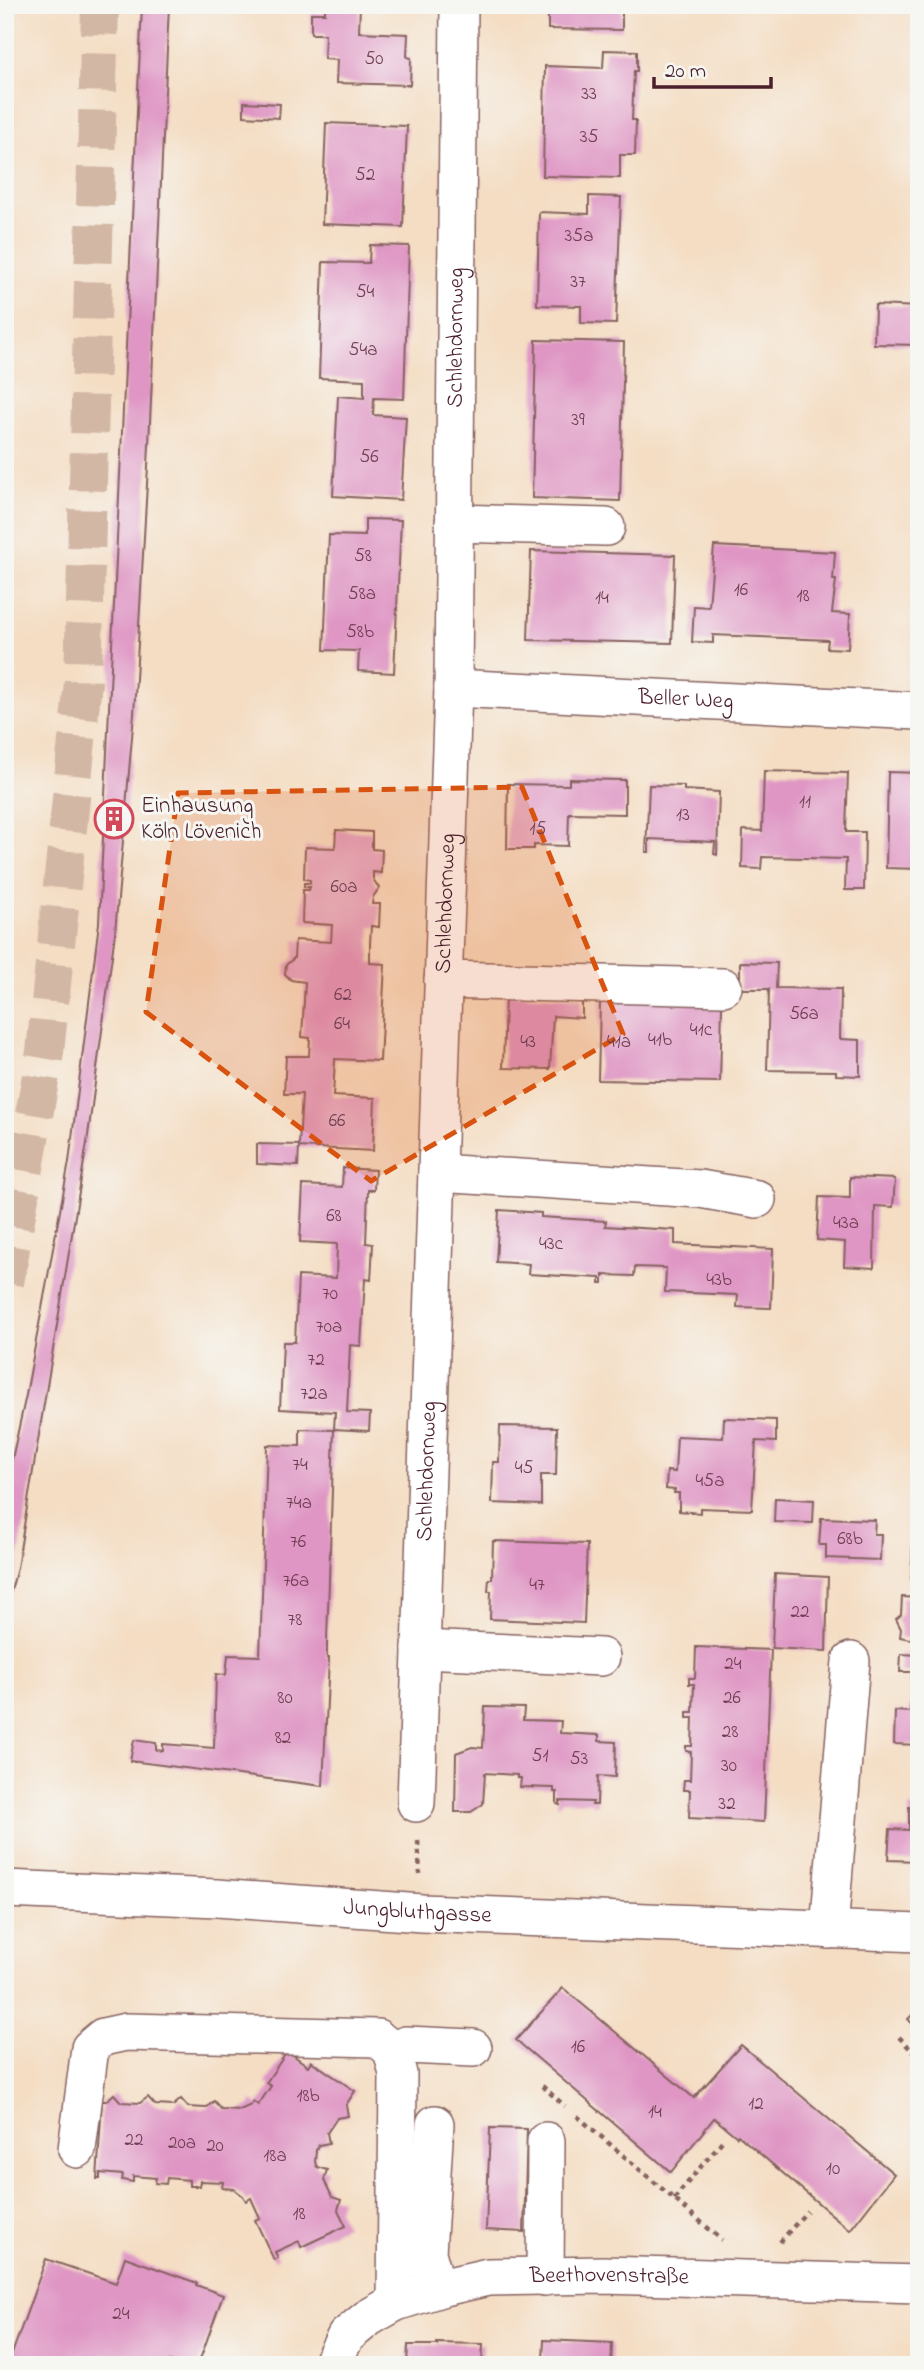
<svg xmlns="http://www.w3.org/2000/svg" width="924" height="2370" font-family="'Indie Flower',sans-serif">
<rect width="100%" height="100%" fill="#f6f6f2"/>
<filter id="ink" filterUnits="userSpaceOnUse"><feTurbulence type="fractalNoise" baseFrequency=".0143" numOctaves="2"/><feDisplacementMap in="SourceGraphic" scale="14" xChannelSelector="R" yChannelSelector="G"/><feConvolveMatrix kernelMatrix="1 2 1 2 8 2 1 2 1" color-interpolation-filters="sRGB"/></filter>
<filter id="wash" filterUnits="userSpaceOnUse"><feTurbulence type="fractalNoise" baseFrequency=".00686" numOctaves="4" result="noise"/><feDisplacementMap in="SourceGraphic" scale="28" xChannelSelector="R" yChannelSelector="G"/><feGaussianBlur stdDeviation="1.57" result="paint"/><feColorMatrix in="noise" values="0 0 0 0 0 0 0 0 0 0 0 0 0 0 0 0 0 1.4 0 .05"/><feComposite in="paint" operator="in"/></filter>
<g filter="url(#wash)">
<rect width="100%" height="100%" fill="#f4ddc3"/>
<g id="blocks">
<g fill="#df96c4">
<path d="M142 5H169L148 466 134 714 115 933 87 1143 17 1568 6 1610 5 1491 26 1395 69 1162 99 923Z"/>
<path d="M325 5H360L359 32 408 34 407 57 411 58 410 85 336 83 337 60 324 59 325 34H311V13H325Z"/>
<path d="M548 5H622V30L548 29Z"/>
<path d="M604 50 637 51V71H634L632 120H636L635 155H620V178L543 176 545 66 603 68Z"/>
<path d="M244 102 280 104 279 118 244 116Z"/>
<path d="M326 123 407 126 403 227 322 224Z"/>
<path d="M589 196 621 197 616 324 581 323V306L537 305 539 212 589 214Z"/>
<path d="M370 245 409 246 404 399 374 398 373 415 406 417 401 500 333 496 338 396 364 398V380L319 378 323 262 369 263Z"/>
<path d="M875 305 919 307V345L874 344Z"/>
<path d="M536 340 624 342 620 501 532 498Z"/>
<path d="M913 432 919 433V471L911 470Z"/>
<path d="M365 519 401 520 394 673 358 671 359 651 324 650 329 535 365 536Z"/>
<path d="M714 546 835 552 833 580H836L832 613 850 614 848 649 827 648 828 640 713 635V643L692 642 694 606 709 607Z"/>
<path d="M531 551 675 555 672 643 528 640Z"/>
<path d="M764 771 848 773 846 832H865L864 890H845L846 859 762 857 761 869 742 868 743 830 762 831Z"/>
<path d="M888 772 919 773V869L886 868Z"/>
<path d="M569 779 625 780V814L569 813 568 846 534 845V849H507L508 784 569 785Z"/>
<path d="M649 785 684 786V790L719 792 717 855 714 854 715 842 649 839V852H646Z"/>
<path d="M336 830 372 832V849L382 850 381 873 373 872V879L379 888 373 897 372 904H380L379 927 371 926 370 944V963L385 964 380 1061 335 1059 333 1096 375 1098 373 1151 299 1147 298 1166 257 1164V1144L299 1145 302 1094H284L286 1056H309L310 1038 302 1037 305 982 291 980 285 974 286 965 294 958 295 940 331 942 332 925 302 923 303 890H309L310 887H304V883H310V880L304 879 305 847 335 848Z"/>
<path d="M740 962 777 963 776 988 841 989 840 1039 860 1040V1076L836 1075V1071L767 1070 769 989H740Z"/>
<path d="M505 994 582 998V1018L553 1016 550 1069 503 1068Z"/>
<path d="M602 997 720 999V1006H722L720 1082 598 1080 600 1003Z"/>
<path d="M343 1168 375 1170 374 1190H368L366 1243 373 1244 371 1280 365 1279 361 1346 350 1345 347 1412 370 1413 369 1431 334 1429 335 1412 280 1409 283 1342H295L298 1276 336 1278 337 1244 300 1242 303 1185 342 1187Z"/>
<path d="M850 1177 895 1179 893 1207 875 1206 874 1268 844 1266 845 1242 817 1240 819 1197 850 1198Z"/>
<path d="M499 1210 541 1213V1217L606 1221 605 1226 675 1230V1244L773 1249 771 1308 737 1307 738 1295 665 1292 666 1268 635 1267 634 1276 603 1275V1283H600V1278L528 1274 529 1264 496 1262Z"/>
<path d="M724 1418 776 1420V1442L756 1441 752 1510 700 1508V1513L679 1511V1493H674L675 1490 666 1489 667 1471 675 1472 677 1436 723 1438Z"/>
<path d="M500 1426 557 1427 556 1475H541V1505L492 1503 493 1462H499Z"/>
<path d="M300 1429 334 1430 327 1640V1658H329L323 1786 130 1761 134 1740 156 1743V1750L163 1751V1744L214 1748 216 1674 226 1675 228 1655 260 1656 267 1445 300 1446Z"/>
<path d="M775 1498 814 1500 813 1523 774 1522Z"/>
<path d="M821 1518 875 1520 874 1534H881L880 1560 826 1558V1545H819Z"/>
<path d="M913 1540H919V1580L911 1579Z"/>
<path d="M493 1541 587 1544 584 1623 490 1619 491 1591H488L489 1579H492Z"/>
<path d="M775 1574 828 1577 826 1651 772 1648Z"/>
<path d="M902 1597 919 1598V1641L900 1637 901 1629 896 1619 901 1615Z"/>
<path d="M696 1647 771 1650 764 1822 689 1818 690 1790H683L684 1780H690L691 1752 686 1751V1746H692L693 1718H687V1712H693L694 1684H689V1678H695Z"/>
<path d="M901 1654 919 1655V1745L894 1744 895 1711 910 1712 912 1672H900Z"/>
<path d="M485 1707 524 1708 523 1720 561 1721 560 1733 599 1735V1741L616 1742 615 1777 598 1776 597 1805H592L593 1802 560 1801V1805L557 1804V1792H554V1788L520 1787 521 1778H517V1775L485 1773 483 1804 471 1812H455L456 1753 472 1747 483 1748Z"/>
<path d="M909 1807 919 1808V1861L888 1860 890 1829 909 1830Z"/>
<path d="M563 1988 694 2098 741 2045 894 2174 850 2230 738 2135 737 2137 714 2118 671 2172 516 2040Z"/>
<path d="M919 2009V2031L908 2019Z"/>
<path d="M290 2047V2053L308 2066 311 2061 355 2091 346 2105 348 2116 337 2118 327 2133 329 2143 319 2145 316 2150 315 2162 317 2167 327 2170 324 2180 332 2197 341 2200 338 2210 346 2226 301 2247 299 2241 275 2252 278 2258 274 2260 255 2220 260 2218 251 2198 246 2201 243 2196 234 2189 222 2188 223 2182 200 2181 199 2186H189V2180L167 2178 166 2184 155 2183 156 2178 133 2176V2182L122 2180 123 2175 100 2173V2179H97L102 2101H106L114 2094 121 2102 140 2103 148 2097 155 2105 173 2106 181 2099 188 2107 206 2108 214 2101 221 2109 240 2110 251 2105 253 2101 258 2105 271 2086 266 2083Z"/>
<path d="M490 2128 527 2129 524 2232 486 2230Z"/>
<path d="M125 2257 197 2283 196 2285 223 2295 198 2365H180L170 2361 168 2365H8L46 2259 116 2283Z"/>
<path d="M544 2340 612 2343 611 2365H538V2360H543Z"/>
<path d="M437 2343 483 2344 482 2365H407L408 2345H437Z"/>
</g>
</g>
</g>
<g filter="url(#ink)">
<use href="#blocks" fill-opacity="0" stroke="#866260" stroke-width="2"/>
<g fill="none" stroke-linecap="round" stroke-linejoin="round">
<path stroke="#d2b7a5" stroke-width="38" stroke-dasharray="38 19" stroke-linecap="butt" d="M5 1283 45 1052 83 682 100 5"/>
<defs>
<g id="minor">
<path d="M454 523 606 527"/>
<path id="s1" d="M453 688 919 711"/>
<path d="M443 980 723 987"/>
<path d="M437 1173 700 1189 757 1199"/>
<path d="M421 1649 601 1657"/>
<path id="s2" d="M416 1803 453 688 459 5"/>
<path id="s3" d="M5 1889 217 1898 422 1913 919 1933"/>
<path d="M829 1930 851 1661"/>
<path d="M392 2050 406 2045 473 2048"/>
<path d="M435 2124 427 2253 437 2288"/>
<path d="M77 2149 90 2048 103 2037 126 2032 377 2038 392 2050 398 2074 396 2302"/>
<path d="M545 2277 546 2141"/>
<path id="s4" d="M331 2365 346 2336 368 2318 396 2302 444 2287 488 2277 603 2275 919 2284"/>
</g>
</defs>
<use href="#minor" stroke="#866260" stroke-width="40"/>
<g stroke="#866260" stroke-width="4.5" stroke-dasharray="5 5" stroke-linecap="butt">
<path d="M418 1841 420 1874"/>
<path d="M899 2037 919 2058"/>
<path d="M542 2086 565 2106"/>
<path d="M577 2116 722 2240"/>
<path d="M674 2199 723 2140"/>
<path d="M780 2242 807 2211"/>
</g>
<use href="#minor" stroke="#fff" stroke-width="37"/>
</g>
</g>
<path fill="#d8530f" fill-opacity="0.2" stroke="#d8530f" stroke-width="5" stroke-dasharray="14 9" stroke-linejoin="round" d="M522 787 623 1034 371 1181 146 1012 178 793Z"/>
<defs>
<symbol id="building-ring" viewBox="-11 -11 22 22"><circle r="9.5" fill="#f6f6f2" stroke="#d1495b" stroke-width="1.5"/><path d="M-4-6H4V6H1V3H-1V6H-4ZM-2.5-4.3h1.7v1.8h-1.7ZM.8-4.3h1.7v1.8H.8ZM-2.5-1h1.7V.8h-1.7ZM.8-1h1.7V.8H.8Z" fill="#d1495b"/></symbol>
</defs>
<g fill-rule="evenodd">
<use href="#building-ring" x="92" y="797" width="44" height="44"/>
</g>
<g text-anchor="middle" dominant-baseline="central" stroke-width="6" stroke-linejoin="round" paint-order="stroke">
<g font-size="19" fill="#6f3d51">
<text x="374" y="59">50</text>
<text x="589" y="94">33</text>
<text x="589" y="137">35</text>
<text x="365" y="175">52</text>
<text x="579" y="236">35a</text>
<text x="578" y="282">37</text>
<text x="365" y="292">54</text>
<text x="363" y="350">54a</text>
<text x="578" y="420">39</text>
<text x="369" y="457">56</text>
<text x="363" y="556">58</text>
<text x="741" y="590">16</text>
<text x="362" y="594">58a</text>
<text x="803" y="596">18</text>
<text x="602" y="598">14</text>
<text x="360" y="632">58b</text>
<text x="805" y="802">11</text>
<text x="683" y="815">13</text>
<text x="538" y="829">15</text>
<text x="344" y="887">60a</text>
<text x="343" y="995">62</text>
<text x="804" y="1014">56a</text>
<text x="342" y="1024">64</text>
<text x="701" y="1030">41c</text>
<text x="660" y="1040">41b</text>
<text x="528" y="1042">43</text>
<text x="619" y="1042">41a</text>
<text x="337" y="1121">66</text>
<text x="334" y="1216">68</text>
<text x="846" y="1223">43a</text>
<text x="551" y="1244">43c</text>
<text x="719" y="1280">43b</text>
<text x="330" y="1294">70</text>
<text x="329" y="1327">70a</text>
<text x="316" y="1360">72</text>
<text x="314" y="1394">72a</text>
<text x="300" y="1465">74</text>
<text x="524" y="1468">45</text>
<text x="710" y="1481">45a</text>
<text x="299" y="1503">74a</text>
<text x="850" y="1539">68b</text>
<text x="298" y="1542">76</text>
<text x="296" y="1581">76a</text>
<text x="537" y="1585">47</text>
<text x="800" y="1612">22</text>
<text x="295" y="1620">78</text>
<text x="733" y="1664">24</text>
<text x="285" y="1698">80</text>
<text x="732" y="1698">26</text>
<text x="730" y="1732">28</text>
<text x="283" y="1738">82</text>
<text x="540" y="1756">51</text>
<text x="579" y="1759">53</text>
<text x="729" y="1766">30</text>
<text x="727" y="1804">32</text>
<text x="578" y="2047">16</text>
<text x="308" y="2096">18b</text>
<text x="756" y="2104">12</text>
<text x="655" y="2112">14</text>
<text x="134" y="2140">22</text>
<text x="182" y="2143">20a</text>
<text x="215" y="2146">20</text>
<text x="275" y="2156">18a</text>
<text x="833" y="2169">10</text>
<text x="299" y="2214">18</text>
<text x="121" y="2314">24</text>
</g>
<g font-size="23" fill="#4a1f2b" stroke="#f6f6f2">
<text stroke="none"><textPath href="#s2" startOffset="1466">Schlehdornweg</textPath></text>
<text stroke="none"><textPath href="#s1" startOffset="233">Beller Weg</textPath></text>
<text stroke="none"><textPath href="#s2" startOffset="900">Schlehdornweg</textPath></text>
<text stroke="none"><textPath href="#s2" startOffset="332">Schlehdornweg</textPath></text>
<text stroke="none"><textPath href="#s3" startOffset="413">Jungbluthgasse</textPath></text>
<text stroke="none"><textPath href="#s4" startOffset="310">Beethovenstraße</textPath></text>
</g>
<g font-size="23" fill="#4a1f2b" stroke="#f6f6f2" text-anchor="start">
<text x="141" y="806">Einhausung<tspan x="141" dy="26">Köln Lövenich</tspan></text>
</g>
</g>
<rect width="924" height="2370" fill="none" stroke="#f6f6f2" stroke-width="28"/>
<path d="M654 77v10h117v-10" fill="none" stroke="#4a1f2b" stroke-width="3.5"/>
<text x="665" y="77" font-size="21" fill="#4a1f2b" stroke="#f6f6f2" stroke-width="5" paint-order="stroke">20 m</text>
</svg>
